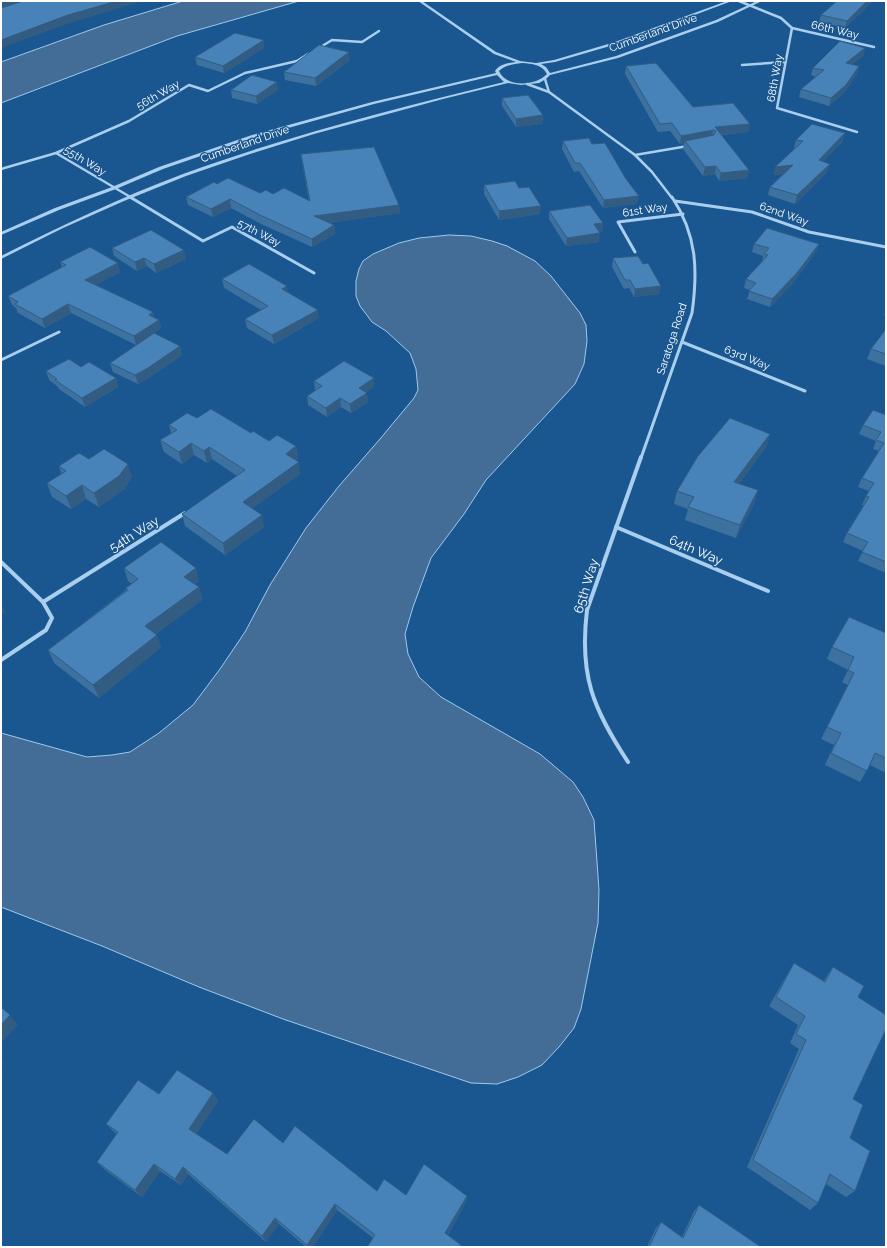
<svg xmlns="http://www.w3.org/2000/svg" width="887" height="1248" font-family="Raleway,sans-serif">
<rect width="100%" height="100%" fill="#1a5790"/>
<g fill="#436d96" stroke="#9ccaf0">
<path d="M183 1H299L177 36 1 103V62L104 25Z"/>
<path d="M449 235 471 236 492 241 507 246 535 261 551 276 580 313 586 325 587 341 584 364 575 384 486 480 464 514 431 558 413 607 405 634 408 654 419 677 441 697 540 754 573 782 583 797 594 820 599 890 598 923 581 1009 574 1028 559 1047 542 1065 518 1077 497 1084 471 1083 283 1019 199 987 102 946 1 907V733L87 757 112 755 130 752 159 733 193 705 220 669 245 632 270 585 306 528 339 486 380 439 414 398 418 390 416 369 410 353 386 331 372 322 360 306 356 296V281L359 269 363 261 373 254 399 243 419 238Z"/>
</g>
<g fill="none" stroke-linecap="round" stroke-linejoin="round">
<g stroke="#a9ceee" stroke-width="2.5">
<path d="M739 1 781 18 792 28 777 108 857 132"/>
<path d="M792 28 874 47"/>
<path d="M319 48 332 40 362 42 379 31"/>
<path d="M742 65 785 62"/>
<path d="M545 79 549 92"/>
<path d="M527 84 549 92 635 155 652 172 672 198"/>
<path d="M56 153 132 198"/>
<path d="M635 155 688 146"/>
<path d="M1 169 56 153 129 121 189 85 208 91 245 73 297 61 308 54"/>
</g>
<g stroke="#a9ceee" stroke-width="3">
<path d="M130 197 203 241 232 227 314 273"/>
<path d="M675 201 752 212 809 232 886 247"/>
<path d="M635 252 618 222 683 214"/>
<path d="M682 342 805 391"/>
<path d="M1 360 59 332"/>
<path d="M641 458 692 313C698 270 697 235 672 197"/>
</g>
<g stroke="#a9ceee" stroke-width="4">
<path d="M616 527 768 591"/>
<path d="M1 562 43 602 52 618 46 630 1 660"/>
<path d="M43 602 185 513"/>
<path d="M628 762C593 708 579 676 587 610L641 457"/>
</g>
<path fill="#a9ceee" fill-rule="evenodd" d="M418 1H422L496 52 520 61 536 63 554 60 615 42 727 1H732L617 44 555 62 541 64 546 67 550 73 616 56 716 20 757 1H762L718 22 618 58 550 75 546 79 539 83 521 85 508 83 443 99 314 134 250 154 186 176 124 201 63 228 1 259V256C61 226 121 197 183 174 288 136 396 108 504 82L497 75 374 104 256 137 163 169 116 189 59 210 1 235V232L55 208 112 187 159 167 252 135 372 102 496 73 495 71C500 64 508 63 516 62L494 54ZM522 63C532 64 542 64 547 74 536 86 506 88 499 71 505 65 514 64 522 63Z"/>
</g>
<g fill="#3d719f">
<path d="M833 1H873L845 28 819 22 821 15 835 3 833 2Z"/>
<path d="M264 48 224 73 197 65 195 57Z"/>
<path d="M865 48 863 56 852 64 857 74 844 93 829 106 799 97 801 89 816 77 811 75 813 68Z"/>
<path d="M350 60 316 86 285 80 284 72Z"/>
<path d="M626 66 693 107 750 124 748 132 721 135 749 170 747 178 719 181 715 174 703 176 683 149 684 143 680 144 670 131 658 132 625 74Z"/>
<path d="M231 90H278L257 104 232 98Z"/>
<path d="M502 98 543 115 542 124 516 127 502 106Z"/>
<path d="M845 133 842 142 823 162 827 172 795 204 768 195 770 187 784 174 773 175 795 148H794L796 140Z"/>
<path d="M563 141 592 144 637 204 603 208 579 171 574 172 562 149Z"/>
<path d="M301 154 399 205 400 213 328 223 334 225 335 234 312 247 261 224 231 208 213 217 188 205 186 197 217 184 260 193 273 194 309 201 302 162Z"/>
<path d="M484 185 519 188 540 214 499 220 484 194Z"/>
<path d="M549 211 603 223 602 232H599V242L566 246 549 219Z"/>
<path d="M754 244H819L816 252 793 283 770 307 747 299 750 290 744 288 746 279 762 262 763 256 752 252Z"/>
<path d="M112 248 186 259 156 273 147 266 137 271 114 256Z"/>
<path d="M613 258 643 264 659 294 634 297 629 288 624 289 612 267Z"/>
<path d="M60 262 120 272 95 285 153 312 154 317 159 320 161 328 136 345 71 313 45 328 18 313 16 308 12 305 8 296 62 267Z"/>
<path d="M222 279 288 292 319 318 274 344 247 328 245 319 261 310 224 288Z"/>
<path d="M886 310V316L884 315Z"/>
<path d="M886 329V366L867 359 871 349Z"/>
<path d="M180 346 182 355 150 377 138 384 113 372 110 363Z"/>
<path d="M81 367 116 378 118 387 85 407 59 389 57 386 49 380 46 371Z"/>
<path d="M314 381 374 387 366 392 368 402 351 413 341 407 327 417 308 405 307 396 315 391V390Z"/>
<path d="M886 415V573L858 561 863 551 843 542 847 533 864 506 862 505 866 496 869 491 858 487 862 478 879 451 873 449 876 441 859 434 863 425Z"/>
<path d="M197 418 251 433 269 441 296 446 298 458 296 460 300 474 252 508 264 527 225 555 185 526 182 514 237 476 212 459 207 463 194 455 182 464 164 452 160 440 171 433 169 425Z"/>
<path d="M770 434 766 447 739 484 758 490 754 504 736 538 685 520 688 509 674 504 677 491Z"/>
<path d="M89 459 132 477 124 489 99 507 86 499 71 509 52 497 47 483 61 474 59 466Z"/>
<path d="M124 568 199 581 195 584 199 587 202 600 156 634 161 647 99 698 54 663 48 650 126 590V588L132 584 128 581Z"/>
<path d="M886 633V773L870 765 860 782 825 765 834 745 821 739 848 685 842 682 848 670 827 659 832 647Z"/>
<path d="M794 963 824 981 826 977 833 967 858 997 853 1099 850 1138 855 1191 846 1197 826 1184 818 1203 810 1210 747 1167 799 1049 790 1043 798 1025 769 1006 788 973Z"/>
<path d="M213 1093 218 1101 196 1134 227 1154 283 1143 377 1191 406 1195 467 1196 466 1202 448 1235 373 1238 337 1210 313 1247H306L279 1224 266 1242 188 1174 181 1185 160 1171 142 1197 104 1169 97 1162 117 1134 113 1131 106 1124 159 1094Z"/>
<path d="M699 1205 761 1247H647L656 1228 661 1222 682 1237 694 1211Z"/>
</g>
<g fill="#325c82">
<path d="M5 1H32L1 10V2Z"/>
<path d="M117 1H143L70 23 1 48V40L68 15Z"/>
<path d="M867 1H873L845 28 847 21Z"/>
<path d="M264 40V48L224 73 223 66Z"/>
<path d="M865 48 863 56 844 71 846 63Z"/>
<path d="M349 52 350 60 316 86 315 78Z"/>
<path d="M859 66 857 74 844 93 829 106 831 98Z"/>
<path d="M277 82 278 90 257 104 256 96Z"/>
<path d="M543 115 542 124 516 127V119Z"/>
<path d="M750 124 748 132 715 135 716 131 715 127Z"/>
<path d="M713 130 712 138 685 141 684 143 680 144 681 136Z"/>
<path d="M845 133 842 142 817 169 819 160Z"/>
<path d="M830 164 827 172 795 204 797 195Z"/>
<path d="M793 165 791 173 773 175 775 167Z"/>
<path d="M716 166 715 174 703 176 705 167Z"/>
<path d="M749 170 747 178 719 181 721 173Z"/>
<path d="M639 196 637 204 603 208 604 200Z"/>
<path d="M230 199 231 208 213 217 211 209Z"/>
<path d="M399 205 400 213 315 225 314 216Z"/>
<path d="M541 206 540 214 499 220V211Z"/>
<path d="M603 223 602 232 593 233 594 224Z"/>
<path d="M334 225 335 234 312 247V239Z"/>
<path d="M600 233 599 242 566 246 567 238Z"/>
<path d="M819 244 816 252 793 283 770 307 772 299Z"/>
<path d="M184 250 186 259 156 273 154 264Z"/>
<path d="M144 258 147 266 137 271 135 262Z"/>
<path d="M118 263 120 272 88 289 85 280Z"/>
<path d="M287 286 288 295 282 289Z"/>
<path d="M661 286 659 294 634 297 635 289Z"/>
<path d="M68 304 71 313 45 328 42 319Z"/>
<path d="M318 310 319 318 274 344 272 335Z"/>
<path d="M153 312 155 321 149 315Z"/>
<path d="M159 320 161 328 136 345 134 336Z"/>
<path d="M180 346 182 355 150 377 138 384 135 375Z"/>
<path d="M116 378 118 387 85 407 82 398Z"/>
<path d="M374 378V387L360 397 359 388Z"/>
<path d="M367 393 368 402 351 413 350 404Z"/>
<path d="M340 398 341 407 327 417 326 408Z"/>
<path d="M770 434 766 447 731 495 734 482Z"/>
<path d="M191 443 194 455 182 464 179 452Z"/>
<path d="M296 446 298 458 287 466 286 454Z"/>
<path d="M209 447 212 459 207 463 204 451Z"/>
<path d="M299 462 300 474 245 514 243 502Z"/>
<path d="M128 464 132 477 124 489 99 507 94 493Z"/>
<path d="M82 485 86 499 71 509 66 496Z"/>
<path d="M758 490 754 504 736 538 740 525Z"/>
<path d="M262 515 264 527 225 555 223 543Z"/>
<path d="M196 568 199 581 188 590 184 577Z"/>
<path d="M199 587 202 600 150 639 145 626Z"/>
<path d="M1 604 5 612 1 615Z"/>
<path d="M157 635 161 647 99 698 93 685Z"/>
<path d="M10 1015 18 1025 1 1043V1025Z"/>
<path d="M1 1060 4 1064 1 1067Z"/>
<path d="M213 1093 218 1101 194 1137 189 1129Z"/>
<path d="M154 1164 160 1171 142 1197 135 1190Z"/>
<path d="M183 1167 188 1174 181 1185 175 1179Z"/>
<path d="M467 1196 466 1202 445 1239V1233Z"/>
<path d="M335 1204 337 1210 313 1247H308L307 1245Z"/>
<path d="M275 1218 279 1224 266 1242 262 1236Z"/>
</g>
<g fill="#4783b9" stroke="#325c82">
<path d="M23 1H117L68 15 1 40V8Z"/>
<path d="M837 1H867L847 21 821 15Z"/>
<path d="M235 33 264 40 223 66 195 57Z"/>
<path d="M840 41 865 48 846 63 859 66 846 85 831 98 801 89 824 70 813 68Z"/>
<path d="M319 45 349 52 315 78 284 72Z"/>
<path d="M656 63 693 107 733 103 750 124 715 127 749 170 721 173 716 166 705 167 685 141 714 135 716 131 713 130 681 136 672 123 660 124 626 66Z"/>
<path d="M252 75 277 82 256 96 231 90Z"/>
<path d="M528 95 543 115 516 119 502 98Z"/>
<path d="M812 124 845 133 819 160 830 164 797 195 770 187 793 165 775 167 803 141 796 140Z"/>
<path d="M589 138 592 144 605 143 626 179 639 196 604 200 580 163H575L563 141Z"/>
<path d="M374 147 399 205 314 216 334 225 312 239 260 215 230 199 211 209 186 197 214 182 217 184 228 178 260 193 266 190 273 194 284 188 310 201 301 154Z"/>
<path d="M515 181 519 188 529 187 541 206 499 211 484 185Z"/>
<path d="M590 205 603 223 594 224 600 233 567 238 549 211Z"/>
<path d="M767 228 819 244 796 274 772 299 749 291 756 283 746 279 768 255 764 254 769 248 754 244Z"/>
<path d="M151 230 184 250 154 264 144 258 135 262 112 248Z"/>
<path d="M90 247 118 263 85 280 153 312 149 315 159 320 134 336 68 304 42 319 15 304 18 302 8 296 66 265 60 262Z"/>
<path d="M638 256 643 264 648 263 661 286 635 289 630 280H625L613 258Z"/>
<path d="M249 264 287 286 282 289 318 310 272 335 245 319 268 306 222 279Z"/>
<path d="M886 329V354L871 349Z"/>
<path d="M154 333 180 346 148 368 135 375 110 363Z"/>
<path d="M69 359 81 367 89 362 116 378 82 398 55 380 57 379 46 371Z"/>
<path d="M344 361 374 378 359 388 367 393 350 404 340 398 326 408 307 396 322 386 314 381Z"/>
<path d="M211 409 251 433 253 431 269 441 277 435 296 446 286 454 299 462 243 502 262 515 223 543 182 514 245 470 209 447 204 451 191 443 179 452 160 440 177 430 169 425 187 413 197 418Z"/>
<path d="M873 410 886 415V562L862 552 868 542 847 533 869 497 866 496 874 483 862 478 884 443 876 440 881 432 863 425Z"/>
<path d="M730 418 770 434 734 482 758 490 740 525 688 507 694 497 677 491 698 456Z"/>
<path d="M104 449 128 464 119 476 94 493 82 485 66 496 47 483 66 471 59 466 79 453 89 459Z"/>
<path d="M161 542 196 568 184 577 199 587 145 626 157 635 93 685 48 650 128 590 126 588 138 579 124 568Z"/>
<path d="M849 617 886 633V758L875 753 867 771 831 753 841 733 827 727 854 673 848 670 854 657 832 647Z"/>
<path d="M794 963 825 982 833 967 864 986 858 997 886 1015V1029L853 1099 863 1105 850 1138 870 1151 855 1191 830 1174 818 1203 753 1160 806 1040 796 1034 805 1016 776 997Z"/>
<path d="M1 1007 10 1015 1 1025Z"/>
<path d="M177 1070 213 1093 189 1129 227 1154 254 1119 283 1143 295 1126 377 1191 384 1179 406 1195 424 1164 467 1196 445 1233 461 1245 460 1247H367L375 1235 335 1204 307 1245 275 1218 262 1236 183 1167 175 1179 154 1164 135 1190 97 1162 118 1132 106 1124 138 1080 159 1094Z"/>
<path d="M699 1205 761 1247H649L661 1222 683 1238Z"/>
</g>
<g text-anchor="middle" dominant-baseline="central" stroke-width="3" stroke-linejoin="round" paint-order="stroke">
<g font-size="11" fill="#fff" stroke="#1a5790">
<text transform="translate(835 30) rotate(13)">66th Way</text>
<text transform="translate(653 33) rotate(-20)">Cumberland Drive</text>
<text transform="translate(775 78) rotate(-80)">68th Way</text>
<text transform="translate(158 95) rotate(-30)">56th Way</text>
<text transform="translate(245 144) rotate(-19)">Cumberland Drive</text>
<text transform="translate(85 161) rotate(31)">55th Way</text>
<text transform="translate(645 210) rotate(-8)">61st Way</text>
<text transform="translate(784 214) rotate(19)">62nd Way</text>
<text transform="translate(259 233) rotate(27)">57th Way</text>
<text transform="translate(672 339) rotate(-72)">Saratoga Road</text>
<text transform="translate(747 358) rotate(22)">63rd Way</text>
</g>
<g font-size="13" fill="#fff" stroke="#1a5790">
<text transform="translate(134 534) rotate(-32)">54th Way</text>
<text transform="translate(696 550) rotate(23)">64th Way</text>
<text transform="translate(586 586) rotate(-73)">65th Way</text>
</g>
</g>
<rect width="887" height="1248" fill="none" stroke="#ffffff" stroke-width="4"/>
</svg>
